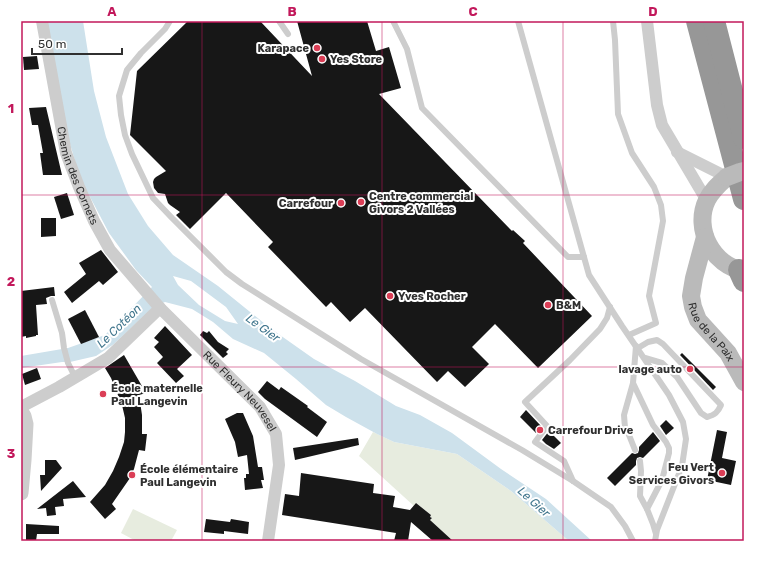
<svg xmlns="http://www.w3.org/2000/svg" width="765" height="562" font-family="Rubik,sans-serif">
<rect width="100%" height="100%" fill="#fff"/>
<g fill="#e7ecdf">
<path d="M373 432 394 442 457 454 511 491 569 541H453L430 520 432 518 430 517 431 515 416 503 414 506 359 456Z"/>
<path d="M133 509 177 530 171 541H136L121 533Z"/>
</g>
<path fill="#cde1eb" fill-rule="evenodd" d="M47 21H83L94 91 106 137 128 194 148 226 173 255 218 286 270 328 314 359 355 381 396 406 420 415 452 433 501 469 546 499 592 541H569L511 491 457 454 394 442 377 434 346 417 326 405 296 379 264 353 233 339 213 322 192 309 165 302 153 307 114 344 96 356 70 362H62L21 368V356L68 348 105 335 152 287 136 270 109 233 80 178 68 137ZM173 276 191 281 226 307 238 324 225 321 199 305 178 285Z"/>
<g fill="#171717">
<path d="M188 21H260L312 76 297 21H367L376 51 389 47 401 88 379 94 512 231 513 230 525 241 523 243 592 316 538 368 495 324 472 347 489 364 465 387 448 371 437 382 365 308 350 322 331 302 326 307 268 247 273 242 226 193 190 229 176 215 180 212 170 205 168 203 165 194 158 193 154 188 153 182 154 179 156 177 166 171 130 135 137 71Z"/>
<path d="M37 56 39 69 24 70 23 57Z"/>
<path d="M46 107 62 175H43L40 153H43L38 125H32L29 108Z"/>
<path d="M67 193 74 215 61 219 54 197Z"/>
<path d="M41 218H56V236L41 237Z"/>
<path d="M101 250 118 272 103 285 99 281 72 303 64 292 86 274 79 263Z"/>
<path d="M54 287 55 296H51L46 298 47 304 36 305 38 335H36V336L26 338V336L21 337V291Z"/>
<path d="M85 310 99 337 81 344 68 319Z"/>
<path d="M165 326 192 355 177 369 184 376 176 383 157 363 163 357 154 347 159 342 154 338Z"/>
<path d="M203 331 207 333 209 331 218 342 229 349 226 352 228 354 223 358 200 335Z"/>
<path d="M682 353 716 387 713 390 680 355Z"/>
<path d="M124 355 146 393 139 395 142 415V434H147L145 451 139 450 134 469 130 478 112 504 116 509 105 519 90 502 105 485 113 471 119 457 124 442 125 432V418L122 405 111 378 105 368Z"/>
<path d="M37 368 41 379 25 385 22 374Z"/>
<path d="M267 381 279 390 281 387 308 406 307 407 327 422 317 437 265 399 258 392Z"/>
<path d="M526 410 541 426 536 433 520 417Z"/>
<path d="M237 413H243L253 436 258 467H262L264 480H261L263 488 245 490 244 478H246V474H249L247 455 238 457 235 442 225 419Z"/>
<path d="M666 420 674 428 666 435 660 426Z"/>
<path d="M717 430 727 432 722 458 736 461 731 485 707 480Z"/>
<path d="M549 431 561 443 554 449 546 444 542 440Z"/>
<path d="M653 432 660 441 643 458 640 457 637 458 636 461V465L615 486 607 478 632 453 635 454 638 453 639 450V447Z"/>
<path d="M358 438 359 445 295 460 293 448Z"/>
<path d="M45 460H56L62 468 41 491 40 475H45Z"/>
<path d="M301 473 374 484 373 493 395 496 393 507 410 510 416 503 431 515 430 517 432 518 430 520 453 541H433L411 522 408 541H394L396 533 282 515 285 494 299 496Z"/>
<path d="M73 481 86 497 63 499 64 506 55 507 56 515 47 516 46 508 37 509Z"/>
<path d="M206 519 230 522 231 519 249 522 248 534 224 531V534L204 532Z"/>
<path d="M26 524 59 526V534H37L36 541H26Z"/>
</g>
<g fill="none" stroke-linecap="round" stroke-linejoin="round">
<g stroke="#cdcdcd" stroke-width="6">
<path d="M170 21 165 29 141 53 127 70 119 96 121 115 125 135 132 154 153 198 172 218 226 272 242 284 361 359 522 450 573 481 611 507 625 526 633 541"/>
<path d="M279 21 288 34"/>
<path d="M393 21 407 49 422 108 568 257H584"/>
<path d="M518 21 589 275 622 326 669 395 683 422 686 439 682 466 657 530 655 541"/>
<path d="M613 21 615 40 618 114 632 153 654 187 661 205 663 221 649 296 656 323 629 335"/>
<path d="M52 300 62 333 64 348 68 363 75 377"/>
<path d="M636 346 633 383 653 425 666 442 669 448V453L662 480 647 509 653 524 656 534"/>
<path d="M638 348 648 342 657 340 663 344 721 405C718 412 715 415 707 417L701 413 677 377 662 363 645 358"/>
<path d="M633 383 624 415 625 428 629 435 635 450"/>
<path d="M640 461 641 471 640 496 647 509"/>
<path d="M573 481 564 461 535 442 547 426 525 402 570 360 600 329 607 318 610 307"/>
</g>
<g stroke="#cdcdcd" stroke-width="12">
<path id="s1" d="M42 21 66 153 79 187 94 221 110 250 160 308 260 407 276 434 279 465 268 541"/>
<path d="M647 21 657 105 662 125 707 201"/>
<path d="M677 152 727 177"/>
<path d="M21 407 59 387 108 358 160 308"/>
</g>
<path stroke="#cdcdcd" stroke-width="15" d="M21 411 24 416 26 424 24 460 21 493"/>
<g stroke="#bababa" stroke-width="18">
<path d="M727 177C719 184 712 190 707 200 693 229 713 266 744 271"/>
<path id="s2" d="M705 237 694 278 691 296 693 307 698 320 728 353 744 382"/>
</g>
<g stroke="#979797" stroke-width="22">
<path d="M697 21 744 199"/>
<path d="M714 21 744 138"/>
<path d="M739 270 744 281"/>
</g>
<path stroke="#bababa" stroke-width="18" d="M727 177 740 172 744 171"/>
</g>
<path fill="none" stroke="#c2185b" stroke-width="1" stroke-opacity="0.55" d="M202 21V541M382 21V541M563 21V541M21 195H744M21 367H744"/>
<g fill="#db3e56" stroke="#fff" stroke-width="1.5">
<circle cx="317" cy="48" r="4"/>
<circle cx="322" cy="59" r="4"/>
<circle cx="361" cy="202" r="4"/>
<circle cx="341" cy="203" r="4"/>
<circle cx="390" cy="296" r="4"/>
<circle cx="548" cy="305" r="4"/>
<circle cx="690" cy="369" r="4"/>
<circle cx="103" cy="394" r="4"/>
<circle cx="540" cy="430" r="4"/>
<circle cx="722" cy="473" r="4"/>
<circle cx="132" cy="475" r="4"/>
</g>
<g text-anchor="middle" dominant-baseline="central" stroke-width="4" stroke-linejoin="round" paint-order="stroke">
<g font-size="11" font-weight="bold" fill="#303030" stroke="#fff" text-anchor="start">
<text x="309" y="48" text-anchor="end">Karapace</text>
<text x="330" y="59">Yes Store</text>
<text x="369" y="196">Centre commercial<tspan x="369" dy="13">Givors 2 Vallées</tspan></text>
<text x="333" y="203" text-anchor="end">Carrefour</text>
<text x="398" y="296">Yves Rocher</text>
<text x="556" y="305">B&amp;M</text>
<text x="682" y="369" text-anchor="end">lavage auto</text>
<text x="111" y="388">École maternelle<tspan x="111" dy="13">Paul Langevin</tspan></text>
<text x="548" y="430">Carrefour Drive</text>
<text x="714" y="467" text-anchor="end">Feu Vert<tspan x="714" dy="13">Services Givors</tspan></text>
<text x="140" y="469">École élémentaire<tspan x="140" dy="13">Paul Langevin</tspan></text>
</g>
<g font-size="11" fill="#303030" stroke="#fff">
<text stroke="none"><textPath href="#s1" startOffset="159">Chemin des Cornets</textPath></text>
<text stroke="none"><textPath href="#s2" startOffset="103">Rue de la Paix</textPath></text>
<text stroke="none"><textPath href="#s1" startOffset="433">Rue Fleury Neuvesel</textPath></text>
</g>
<g font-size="12" font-style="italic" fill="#42778e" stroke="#fff">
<text transform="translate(119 326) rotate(-44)">Le Cotéon</text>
<text transform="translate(263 328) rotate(36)">Le Gier</text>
<text transform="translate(534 502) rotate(42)">Le Gier</text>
</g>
</g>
<rect width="765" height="562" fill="none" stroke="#ffffff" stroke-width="44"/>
<path d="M32 48v6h90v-6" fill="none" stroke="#303030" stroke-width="2"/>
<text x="38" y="48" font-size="12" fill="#303030" stroke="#ffffff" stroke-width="3" paint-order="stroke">50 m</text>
<rect x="22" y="22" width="721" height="518" fill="none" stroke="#c2185b" stroke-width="1.5"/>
<g font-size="13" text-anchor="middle" font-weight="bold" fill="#c2185b">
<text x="112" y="16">A</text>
<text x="292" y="16">B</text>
<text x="473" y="16">C</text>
<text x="653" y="16">D</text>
<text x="11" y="113">1</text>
<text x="11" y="286">2</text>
<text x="11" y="458">3</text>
</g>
</svg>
